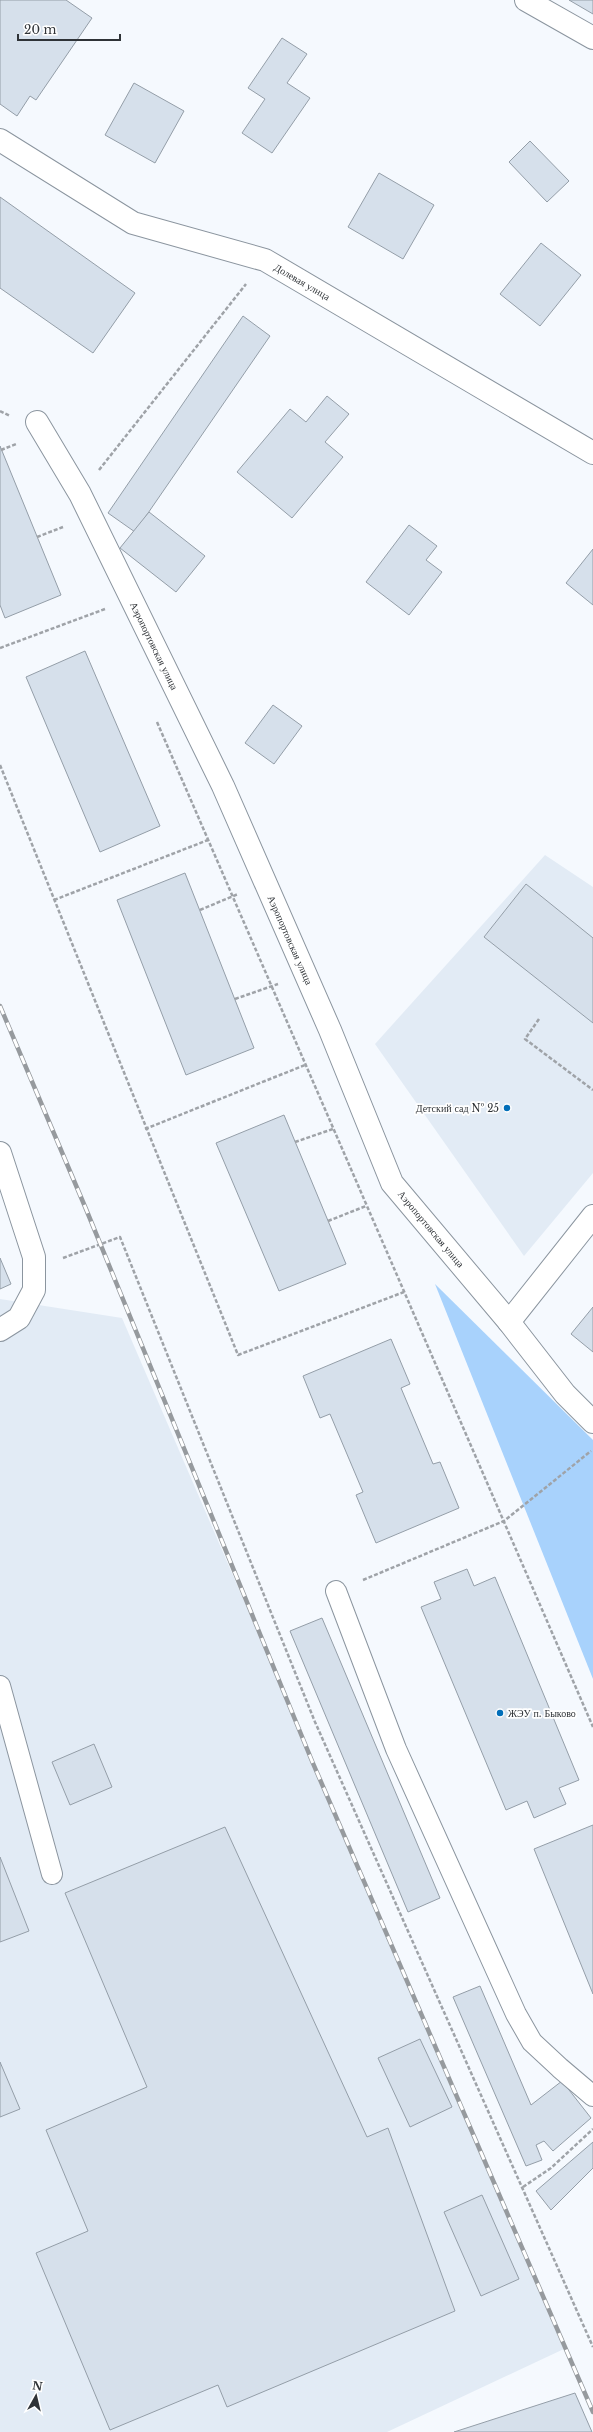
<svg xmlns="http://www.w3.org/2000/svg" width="593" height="2432" font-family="'Libre Baskerville',serif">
<rect width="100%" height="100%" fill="#f5f9fe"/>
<g fill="#e2ebf5">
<path d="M545 855 593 887V1173L524 1256 375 1044Z"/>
<path d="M0 1299 122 1318 566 2348 387 2432H0Z"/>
</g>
<path fill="#a8d2fc" d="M435 1284 593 1440V1679Z"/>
<g fill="#d6e0eb" stroke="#949ea8">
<path d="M0 0H66L92 18 36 100 30 96 17 116 0 104Z"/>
<path d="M569 0H593V14Z"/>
<path d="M282 38 307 54 287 83 310 98 272 153 242 133 265 99 248 88Z"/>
<path d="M134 83 184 111 155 163 105 135Z"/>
<path d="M530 141 569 181 547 202 509 162Z"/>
<path d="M379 173 434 205 403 259 348 227Z"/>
<path d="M0 197 135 293 93 353 0 288Z"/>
<path d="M541 243 581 275 540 326 500 294Z"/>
<path d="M243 316 270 336 135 532 108 513Z"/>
<path d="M327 396 349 414 325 442 343 457 292 518 237 472 290 409 306 422Z"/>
<path d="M0 446 61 595 5 618 0 605Z"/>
<path d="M149 512 205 556 176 592 120 548Z"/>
<path d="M409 525 437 546 426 560 442 572 409 615 366 582Z"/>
<path d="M593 549V605L566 583Z"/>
<path d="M85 651 160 826 100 852 26 677Z"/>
<path d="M273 705 302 726 274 764 245 743Z"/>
<path d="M185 873 254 1048 186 1075 117 900Z"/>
<path d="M526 884 593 938V1023L484 937Z"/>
<path d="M284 1115 346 1264 279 1291 216 1143Z"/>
<path d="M0 1258 11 1284 0 1289Z"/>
<path d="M593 1307V1352L571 1334Z"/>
<path d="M391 1339 410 1384 401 1388 433 1464 440 1462 459 1508 376 1543 356 1495 363 1492 330 1414 320 1418 303 1376Z"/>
<path d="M467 1569 474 1586 495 1577 579 1780 559 1788 566 1804 534 1818 527 1801 506 1810 421 1607 441 1599 434 1582Z"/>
<path d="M322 1618 440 1898 408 1912 290 1631Z"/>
<path d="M94 1744 112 1787 70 1805 52 1762Z"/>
<path d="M593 1825V1994L534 1849Z"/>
<path d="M225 1827 367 2137 388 2128 455 2311 227 2407 218 2385 110 2430 36 2253 88 2231 46 2130 147 2087 65 1893Z"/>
<path d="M0 1857 29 1931 0 1942Z"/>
<path d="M480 1986 531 2105 562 2081 591 2118 553 2151 544 2141 536 2145 542 2160 526 2166 453 1997Z"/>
<path d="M420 2039 452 2107 410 2127 378 2058Z"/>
<path d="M0 2062 20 2109 0 2117Z"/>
<path d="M593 2142V2168L551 2210 536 2191Z"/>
<path d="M482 2195 519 2279 481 2296 444 2212Z"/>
<path d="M575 2393 592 2432H454Z"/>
</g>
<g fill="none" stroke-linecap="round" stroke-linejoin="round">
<defs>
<g id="lane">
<path d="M336 1591 396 1749 516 2014 532 2042 560 2068 593 2096"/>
<path d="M0 1686 52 1874"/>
</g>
<g id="street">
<path d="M526 0 593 38"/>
<path d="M0 140 133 223 265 260 593 453"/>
<path d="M37 422 80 494 223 786 330 1030 392 1183 509 1322 565 1394 593 1422"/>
<path d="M0 1153 34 1257V1290L19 1318 0 1330"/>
<path d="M509 1322 593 1216"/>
</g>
</defs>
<use href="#lane" stroke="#8b959f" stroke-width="22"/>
<use href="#street" stroke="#8b959f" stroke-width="24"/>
<g stroke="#9fa3a8" stroke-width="2.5" stroke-dasharray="4 2" stroke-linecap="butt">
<path d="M0 411 10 416"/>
<path d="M1 450 16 444"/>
<path d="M99 470 246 284"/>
<path d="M37 537 63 527"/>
<path d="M0 648 105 609"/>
<path d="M157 722 593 1727"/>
<path d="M0 765 238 1355 404 1292"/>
<path d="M54 900 208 840"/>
<path d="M200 910 238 894"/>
<path d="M235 999 278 984"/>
<path d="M539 1019 525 1039 593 1090"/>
<path d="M145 1129 305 1065"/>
<path d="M295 1142 333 1129"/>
<path d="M328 1221 366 1206"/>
<path d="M63 1258 120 1237 315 1722 593 2347"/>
<path d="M363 1580 504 1521 591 1451"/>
<path d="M523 2187 551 2168 593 2129"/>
</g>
<use href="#lane" stroke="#fff" stroke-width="20"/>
<use href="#street" stroke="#fff" stroke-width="22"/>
<defs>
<path id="rail" d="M0 1006 86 1209 312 1761 593 2412"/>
</defs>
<use href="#rail" stroke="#969a9e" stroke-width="4.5"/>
<use href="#rail" stroke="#fff" stroke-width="3" stroke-dasharray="9" stroke-linecap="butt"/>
</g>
<g fill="#016eb9" stroke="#fff" stroke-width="1.5">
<circle cx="507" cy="1108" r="4"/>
<circle cx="500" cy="1713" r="4"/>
</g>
<g text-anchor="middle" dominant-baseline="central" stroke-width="3.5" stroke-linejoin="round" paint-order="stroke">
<g font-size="10" fill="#2f3337" stroke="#fff">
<text transform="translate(302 282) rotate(30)">Долевая улица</text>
<text transform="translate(154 646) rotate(64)">Аэропортовская улица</text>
<text transform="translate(290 940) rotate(66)">Аэропортовская улица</text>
<text transform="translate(431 1229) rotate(50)">Аэропортовская улица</text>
</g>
<g font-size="10" fill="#2f3337" stroke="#fff" text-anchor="end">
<text x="499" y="1108">Детский сад № 25</text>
<text x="508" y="1713" text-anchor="start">ЖЭУ п. Быково</text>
</g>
</g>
<g transform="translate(36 2396) rotate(8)" stroke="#ffffff" stroke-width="3" paint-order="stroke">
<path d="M0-3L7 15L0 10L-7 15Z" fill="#2f3337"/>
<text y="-6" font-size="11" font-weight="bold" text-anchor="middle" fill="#2f3337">N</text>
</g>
<path d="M18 34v6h102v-6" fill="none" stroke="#2f3337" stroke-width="2"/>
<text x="24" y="34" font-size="12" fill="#2f3337" stroke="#ffffff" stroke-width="3" paint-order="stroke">20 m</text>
</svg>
